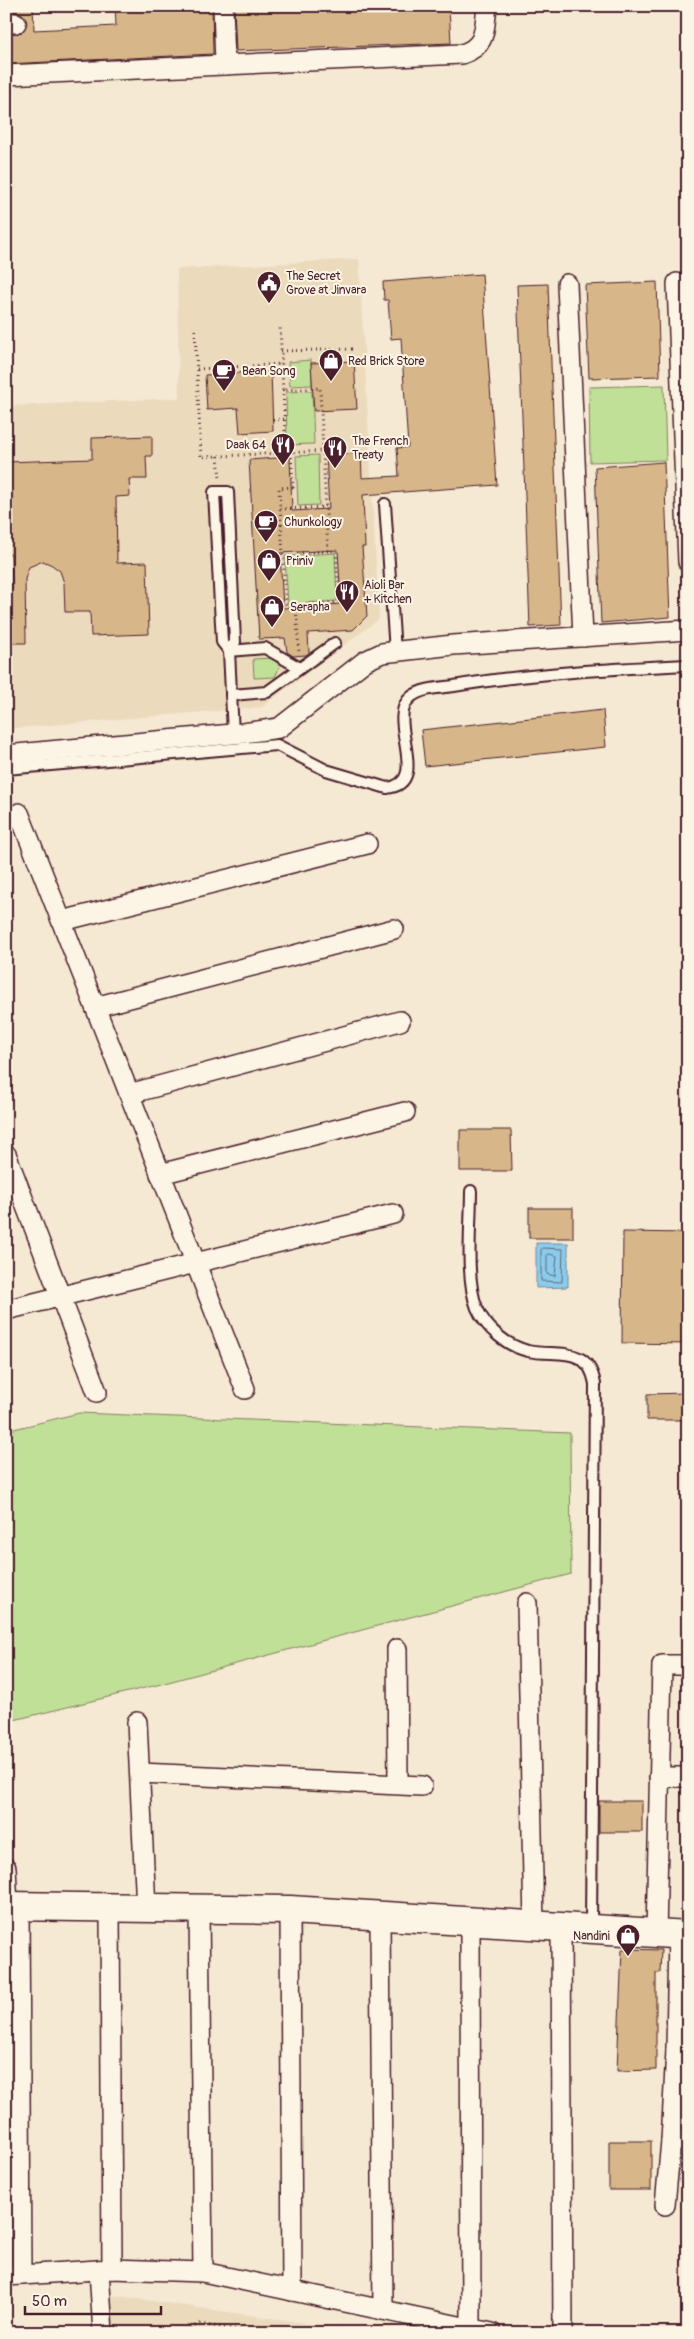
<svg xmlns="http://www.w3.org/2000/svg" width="694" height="2339" font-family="Pangolin,sans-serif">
<rect width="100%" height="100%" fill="#f5e9d3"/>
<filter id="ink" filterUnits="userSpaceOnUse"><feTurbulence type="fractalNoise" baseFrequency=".02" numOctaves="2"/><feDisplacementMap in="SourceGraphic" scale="10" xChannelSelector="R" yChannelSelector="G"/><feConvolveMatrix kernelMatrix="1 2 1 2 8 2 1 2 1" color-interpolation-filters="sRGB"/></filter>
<g filter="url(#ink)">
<g fill="#ecdabd">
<path d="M359 259 379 619 262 707 6 729V406L179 398 177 269Z"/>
<path d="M111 2295 373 2333H114Z"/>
</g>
<g fill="#c0df97" stroke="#857f61">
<path d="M311 360 312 385 290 386 288 362Z"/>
<path d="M664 385 666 460 590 462 589 387Z"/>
<path d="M312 391 314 444 287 445 286 392Z"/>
<path d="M318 455 319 505 298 506 296 456Z"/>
<path d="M335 553 337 601 288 604 285 556Z"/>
<path d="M273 658 280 666 275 677 254 678 253 659Z"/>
<path d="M79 1413 570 1433 571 1574 161 1684 6 1722V1431Z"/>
</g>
<path fill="#8acceb" stroke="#70879e" d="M536 1243H568V1287L536 1288Z"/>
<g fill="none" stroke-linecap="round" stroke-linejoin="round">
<g stroke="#646478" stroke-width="1">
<path d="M543 1248 563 1249 562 1282 541 1281V1250Z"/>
<path d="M549 1254 557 1256 555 1276 547 1274V1256Z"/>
</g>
</g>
<g fill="#d7b78a" stroke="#4a1f2b" fill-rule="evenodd">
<path d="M6 6H33L34 30 116 26 115 6H212L213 54 6 64V34L21 33 27 23 22 14 6 12Z"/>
<path d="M234 6H449L451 43 236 51Z"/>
<path d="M482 274 497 485 363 495 365 547H362L367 616 353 630 308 633 309 653 306 655 293 656 287 652 285 638 259 639 249 460 290 457 292 511 329 509 326 455 361 453 362 478 399 476 397 448 408 447 401 338 391 339 388 300H384L383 282ZM338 550 341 604 283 608 280 553Z"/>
<path d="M657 282 660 376 589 378 585 285Z"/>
<path d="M548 284 561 625 530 627 517 285Z"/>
<path d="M354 361 357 409 314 411 311 363Z"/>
<path d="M271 371 273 431 240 433 238 408 207 410 205 375Z"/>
<path d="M152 436V456H146L147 479H129L130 496 116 497 117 563 147 562 149 634 91 636 90 612H65L64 583 60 571 52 565 43 561 29 567 25 579 26 643H6V590L12 589 11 554H6V462L92 459V438Z"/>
<path d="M664 462 670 617 601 623 595 467Z"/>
<path d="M603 710 606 747 425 766 421 730Z"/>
<path d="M460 1130H511L512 1171H460Z"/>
<rect x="529" y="1208" width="44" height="30"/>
<path d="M623 1232 688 1233V1344L622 1343Z"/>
<path d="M686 1393V1420H647V1394Z"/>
<rect x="599" y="1801" width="43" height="31"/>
<path d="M622 1949 661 1950 660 1973H656V2070L617 2071Z"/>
<rect x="609" y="2141" width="42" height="49"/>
</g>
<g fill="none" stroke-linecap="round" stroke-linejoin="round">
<defs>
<g id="lane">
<path d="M385 504 395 652"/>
<path d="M229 651 235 642 228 492H214L222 642 229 651 233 734"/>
<path d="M229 651 265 648 300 668"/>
<path d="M231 695 267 692 335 643"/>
<path d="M6 769 277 745 326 770 387 788C433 783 384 718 411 697 422 688 440 688 454 686 531 673 610 669 688 665"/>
<path d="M471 1191C471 1224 465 1279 477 1308 486 1329 507 1346 528 1351 557 1357 588 1344 595 1384L591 1928"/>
</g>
<g id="street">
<path d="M223 6 225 65"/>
<path d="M6 23H16"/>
<path d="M6 75 462 54C487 46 484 29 487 6"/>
<path d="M677 283 688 562"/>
<path d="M567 284 583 637"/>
<path d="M6 755 243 733 279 728 365 661 382 653 453 645 688 630"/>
<path d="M19 813 245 1389"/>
<path d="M62 921 367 844"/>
<path d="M95 1007 394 929"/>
<path d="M129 1094 400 1021"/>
<path d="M6 1154 97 1392"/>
<path d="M160 1174 405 1112"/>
<path d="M6 1310 393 1214"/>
<path d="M527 1603 534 1925"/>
<path d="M397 1649 398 1784"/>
<path d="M137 1722 146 1908"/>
<path d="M140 1773 422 1786"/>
<path d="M659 1777H688"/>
<path d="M6 1868 8 1906"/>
<path d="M19 1906 21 2275"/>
<path d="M110 1908 112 2269"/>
<path d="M199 1909 203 2272"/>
<path d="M290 1910 292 2291"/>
<path d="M380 1916 383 2310"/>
<path d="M470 1921 471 2328"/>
<path d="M561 1927 563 2333"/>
<path d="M656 1934 662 1665H688"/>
<path d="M678 1935 676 2050H688"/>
<path d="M676 2050 671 2141H688"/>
<path d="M665 2205 671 2141"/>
<path d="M99 2270 103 2333"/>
<path d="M6 2276 112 2269 203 2272 492 2333"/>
</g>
<path id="secondary" d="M6 1906 290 1910 688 1935"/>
</defs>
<use href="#lane" stroke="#4a1f2b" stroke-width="14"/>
<use href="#street" stroke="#4a1f2b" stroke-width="22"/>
<use href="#secondary" stroke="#4a1f2b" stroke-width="31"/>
<g stroke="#4a1f2b" stroke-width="3" stroke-dasharray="1 4" stroke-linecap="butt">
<path d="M195 330 201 457 323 451 320 388 283 390 280 326"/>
<path d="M281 351 354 349"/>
<path d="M197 369 282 364"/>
<path d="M283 390 286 452"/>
<path d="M273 420 285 419"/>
<path d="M291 452 293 487 279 488 286 606 339 602 336 551H328L323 451"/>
<path d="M218 456 220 479"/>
<path d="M280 509 326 507"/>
<path d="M297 553 328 551"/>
<path d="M296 605 299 653"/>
<path d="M176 2333 200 2324 260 2333"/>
</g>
<use href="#lane" stroke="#fcf5e5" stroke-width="10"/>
<use href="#street" stroke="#fcf5e5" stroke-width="19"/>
<use href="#secondary" stroke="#fcf5e5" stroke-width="28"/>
</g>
</g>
<defs>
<symbol id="civic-pin" viewBox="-11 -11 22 30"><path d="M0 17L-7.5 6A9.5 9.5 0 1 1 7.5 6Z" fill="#4a1f2b" stroke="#fcf5e5"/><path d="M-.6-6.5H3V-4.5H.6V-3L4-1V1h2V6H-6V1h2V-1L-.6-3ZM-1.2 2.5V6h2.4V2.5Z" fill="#fff"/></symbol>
<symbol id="shop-pin" viewBox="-11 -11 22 30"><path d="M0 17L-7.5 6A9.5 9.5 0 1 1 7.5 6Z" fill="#4a1f2b" stroke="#fcf5e5"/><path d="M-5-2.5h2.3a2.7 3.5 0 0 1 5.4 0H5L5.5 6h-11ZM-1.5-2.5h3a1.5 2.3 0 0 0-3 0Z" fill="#fff"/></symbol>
<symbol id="cafe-pin" viewBox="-11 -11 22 30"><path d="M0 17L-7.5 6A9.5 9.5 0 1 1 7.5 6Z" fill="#4a1f2b" stroke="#fcf5e5"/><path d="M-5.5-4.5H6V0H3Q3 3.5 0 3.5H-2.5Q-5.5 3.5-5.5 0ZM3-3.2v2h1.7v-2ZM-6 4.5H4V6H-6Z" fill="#fff"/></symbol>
<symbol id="restaurant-pin" viewBox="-11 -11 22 30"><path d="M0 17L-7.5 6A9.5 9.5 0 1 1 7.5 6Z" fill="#4a1f2b" stroke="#fcf5e5"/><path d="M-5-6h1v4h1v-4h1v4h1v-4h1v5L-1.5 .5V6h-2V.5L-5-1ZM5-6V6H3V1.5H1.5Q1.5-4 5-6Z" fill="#fff"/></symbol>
</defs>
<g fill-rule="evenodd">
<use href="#civic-pin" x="255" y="269" width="28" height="38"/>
<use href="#shop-pin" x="317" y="347" width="28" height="38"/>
<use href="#cafe-pin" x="210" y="357" width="28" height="38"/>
<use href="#restaurant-pin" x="269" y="431" width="28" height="38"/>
<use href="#restaurant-pin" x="321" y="434" width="28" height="38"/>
<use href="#cafe-pin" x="252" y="508" width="28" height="38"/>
<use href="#shop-pin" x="255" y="547" width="28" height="38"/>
<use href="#restaurant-pin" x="333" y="578" width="28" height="38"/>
<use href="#shop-pin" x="258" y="593" width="28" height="38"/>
<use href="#shop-pin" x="614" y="1922" width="28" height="38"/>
</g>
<g text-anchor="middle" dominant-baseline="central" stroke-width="4" stroke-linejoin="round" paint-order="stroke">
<g font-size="12" fill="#4a1f2b" stroke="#fcf5e5" text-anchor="start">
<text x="286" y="276">The Secret<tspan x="286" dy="14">Grove at Jinvara</tspan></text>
<text x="348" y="361">Red Brick Store</text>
<text x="242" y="371">Bean Song</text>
<text x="352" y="441">The French<tspan x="352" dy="14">Treaty</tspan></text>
<text x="266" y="445" text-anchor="end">Daak 64</text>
<text x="284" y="522">Chunkology</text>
<text x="286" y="561">Priniv</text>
<text x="364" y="585">Aioli Bar<tspan x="364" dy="14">+ Kitchen</tspan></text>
<text x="290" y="607">Serapha</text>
<text x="610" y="1936" text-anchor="end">Nandini</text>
</g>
</g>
<rect width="694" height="2339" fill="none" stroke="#fcf5e5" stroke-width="25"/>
<rect x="12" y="12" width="669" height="2314" fill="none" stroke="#4a1f2b" stroke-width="2" filter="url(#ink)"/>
<path d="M25 2306v8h136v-8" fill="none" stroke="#4a1f2b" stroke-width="2.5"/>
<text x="32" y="2306" font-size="15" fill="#4a1f2b" stroke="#fcf5e5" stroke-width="4" paint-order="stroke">50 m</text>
</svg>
